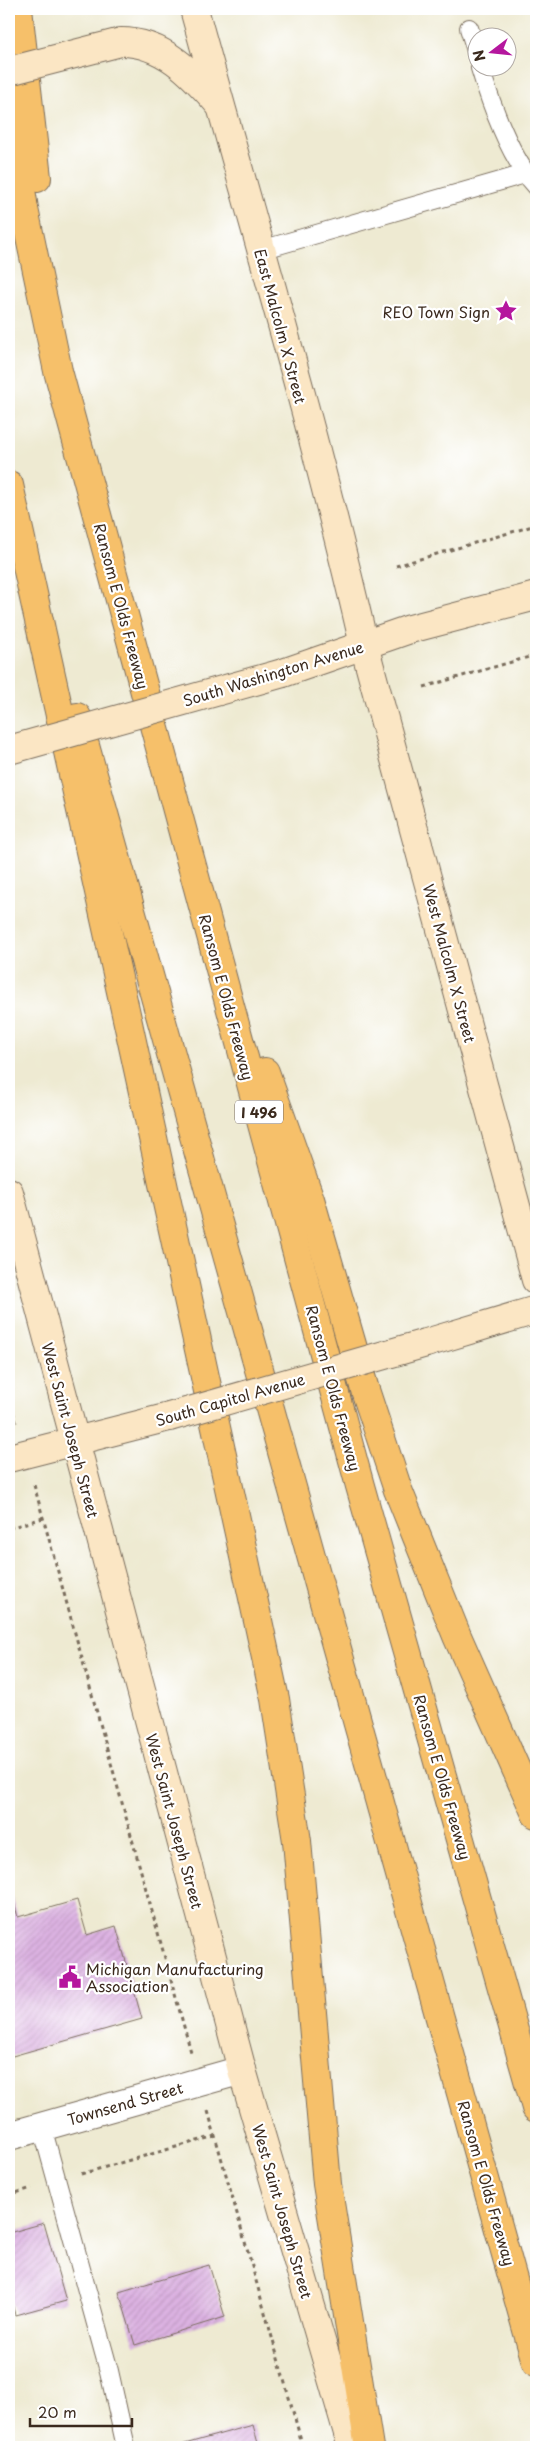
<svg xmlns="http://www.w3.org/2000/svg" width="545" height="2456" font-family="'Playpen Sans',sans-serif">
<defs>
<pattern id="building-hatch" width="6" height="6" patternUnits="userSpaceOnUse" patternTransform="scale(1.25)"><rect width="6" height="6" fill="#dcb2e2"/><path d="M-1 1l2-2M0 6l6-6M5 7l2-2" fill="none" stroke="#be99c1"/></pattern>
</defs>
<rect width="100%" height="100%" fill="#fff"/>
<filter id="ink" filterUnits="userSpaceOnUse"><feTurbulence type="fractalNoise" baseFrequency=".02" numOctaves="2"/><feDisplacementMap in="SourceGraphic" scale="10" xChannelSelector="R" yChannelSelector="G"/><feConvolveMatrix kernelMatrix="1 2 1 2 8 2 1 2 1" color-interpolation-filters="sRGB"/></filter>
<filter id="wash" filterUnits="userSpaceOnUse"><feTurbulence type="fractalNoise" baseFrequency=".0096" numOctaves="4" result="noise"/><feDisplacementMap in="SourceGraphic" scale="20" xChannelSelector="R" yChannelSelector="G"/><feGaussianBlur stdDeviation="1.12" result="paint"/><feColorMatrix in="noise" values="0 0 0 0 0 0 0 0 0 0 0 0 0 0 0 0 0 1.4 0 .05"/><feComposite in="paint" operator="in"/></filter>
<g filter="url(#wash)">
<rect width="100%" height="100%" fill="#eeead2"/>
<g id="blocks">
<g fill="url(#building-hatch)">
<path d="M9 1885 18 1917 77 1900 87 1935 116 1926 142 2019 9 2057Z"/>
<path d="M44 2223 66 2301 15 2315 9 2293V2233Z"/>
<path d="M209 2265 225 2317 135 2345 119 2292Z"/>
<path d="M253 2425 259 2447H174Z"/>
</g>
</g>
</g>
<g filter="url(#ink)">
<use href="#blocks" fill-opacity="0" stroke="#7a6d5d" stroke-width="1"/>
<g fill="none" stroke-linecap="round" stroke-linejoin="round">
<defs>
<g id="lane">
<path d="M469 28 478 57"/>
<path d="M480 68C491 104 511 159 536 186"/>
<path d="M261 250 525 174"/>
<path d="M42 2127 109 2371 126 2447"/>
</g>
<path id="street" d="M9 2136 242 2070"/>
<g id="secondary">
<path d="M194 9C252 220 315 431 364 645L536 1280"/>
<path d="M121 42C163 42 192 73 218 103"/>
<path d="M283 673 410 629 536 596"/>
<path d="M9 1192 242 2070 352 2447"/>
<path d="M426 1343 536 1310"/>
<path d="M9 1458 169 1417"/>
</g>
<g id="highway">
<path d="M18 9 37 178"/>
<path d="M9 110 24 209 58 371 360 1486 536 2108"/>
<path d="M9 485 128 1023 275 1699 297 1841 327 2184 369 2447"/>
<path d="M77 717 536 2362"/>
<path d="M265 1072 310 1199 365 1390 398 1490 457 1636 536 1814"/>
</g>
</defs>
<use href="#lane" stroke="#7a6d5d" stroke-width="20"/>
<use href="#street" stroke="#7a6d5d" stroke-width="30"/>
<use href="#secondary" stroke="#7a6d5d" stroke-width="30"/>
<use href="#highway" stroke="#7a6d5d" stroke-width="30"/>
<g stroke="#7a6d5d" stroke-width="3" stroke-dasharray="4 4" stroke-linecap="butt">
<path d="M396 566 536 525"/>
<path d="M424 687 536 655"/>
<path d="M9 1396 16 1423"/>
<path d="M34 1485 191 2052"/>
<path d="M9 1528 43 1518"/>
<path d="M208 2111 303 2447"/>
<path d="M81 2174 215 2136"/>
<path d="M9 2195 32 2188"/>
</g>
<use href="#lane" stroke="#fff" stroke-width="18"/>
<use href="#street" stroke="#fff" stroke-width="28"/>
<use href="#secondary" stroke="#fbe6c4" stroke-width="28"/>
<use href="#highway" stroke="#f6c06b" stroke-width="28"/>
<defs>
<g id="secondary-bridge">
<path d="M9 71 121 42"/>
<path d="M9 750 283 673"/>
<path d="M169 1417 426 1343"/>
</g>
</defs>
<use href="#secondary-bridge" stroke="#7a6d5d" stroke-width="30" stroke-linecap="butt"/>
<use href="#secondary-bridge" stroke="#fbe6c4" stroke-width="28"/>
</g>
</g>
<defs>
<symbol id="sight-bare" viewBox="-9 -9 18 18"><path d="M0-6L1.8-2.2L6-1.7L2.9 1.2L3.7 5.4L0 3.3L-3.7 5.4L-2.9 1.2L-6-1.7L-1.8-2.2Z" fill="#b5179e" stroke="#fff" stroke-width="2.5" paint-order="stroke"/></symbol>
<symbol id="civic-bare" viewBox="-9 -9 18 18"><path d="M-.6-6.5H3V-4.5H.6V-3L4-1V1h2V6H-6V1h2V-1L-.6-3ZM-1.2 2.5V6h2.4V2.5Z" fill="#b5179e" stroke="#fff" stroke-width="2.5" paint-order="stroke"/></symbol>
</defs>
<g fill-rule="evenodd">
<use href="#sight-bare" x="490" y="295" width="32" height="32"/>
<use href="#civic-bare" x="54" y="1961" width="32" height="32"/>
</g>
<g text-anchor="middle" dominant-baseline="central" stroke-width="4.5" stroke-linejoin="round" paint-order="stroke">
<rect fill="#fff" stroke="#766a62" stroke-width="1" x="235" y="1100.5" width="48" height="23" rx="4"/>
<g font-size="14" font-weight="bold" fill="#3b2a1e">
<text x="259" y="1112">I 496</text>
</g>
<g font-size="15" fill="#3b2a1e" stroke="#fff" text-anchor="end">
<text x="490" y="311">REO Town Sign</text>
<text x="86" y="1968" text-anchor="start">Michigan Manufacturing<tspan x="86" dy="17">Association</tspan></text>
</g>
<g font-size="15" fill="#3b2a1e" stroke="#fff">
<text transform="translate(281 326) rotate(75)">East Malcolm X Street</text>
<text transform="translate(122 606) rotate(75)">Ransom E Olds Freeway</text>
<text transform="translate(273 673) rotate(-17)">South Washington Avenue</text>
<text transform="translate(450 963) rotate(75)">West Malcolm X Street</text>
<text transform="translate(227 997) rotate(75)">Ransom E Olds Freeway</text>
<text transform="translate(334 1388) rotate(75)">Ransom E Olds Freeway</text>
<text transform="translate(230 1399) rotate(-16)">South Capitol Avenue</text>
<text transform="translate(71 1430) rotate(75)">West Saint Joseph Street</text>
<text transform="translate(443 1777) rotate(74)">Ransom E Olds Freeway</text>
<text transform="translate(175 1821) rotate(75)">West Saint Joseph Street</text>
<text transform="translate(125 2103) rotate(-16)">Townsend Street</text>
<text transform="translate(487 2183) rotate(74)">Ransom E Olds Freeway</text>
<text transform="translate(283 2211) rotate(74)">West Saint Joseph Street</text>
</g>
</g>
<rect width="545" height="2456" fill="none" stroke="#fff" stroke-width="30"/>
<g transform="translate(492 52) rotate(254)"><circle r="24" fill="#ffffff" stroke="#b1aaa5"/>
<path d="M0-4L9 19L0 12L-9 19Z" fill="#b5179e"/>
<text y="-8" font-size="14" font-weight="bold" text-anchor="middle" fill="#3b2a1e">N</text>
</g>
<path d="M30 2418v8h102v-8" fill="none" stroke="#3b2a1e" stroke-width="2.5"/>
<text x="38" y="2418" font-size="15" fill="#3b2a1e" stroke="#ffffff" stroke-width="4" paint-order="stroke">20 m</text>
</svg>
